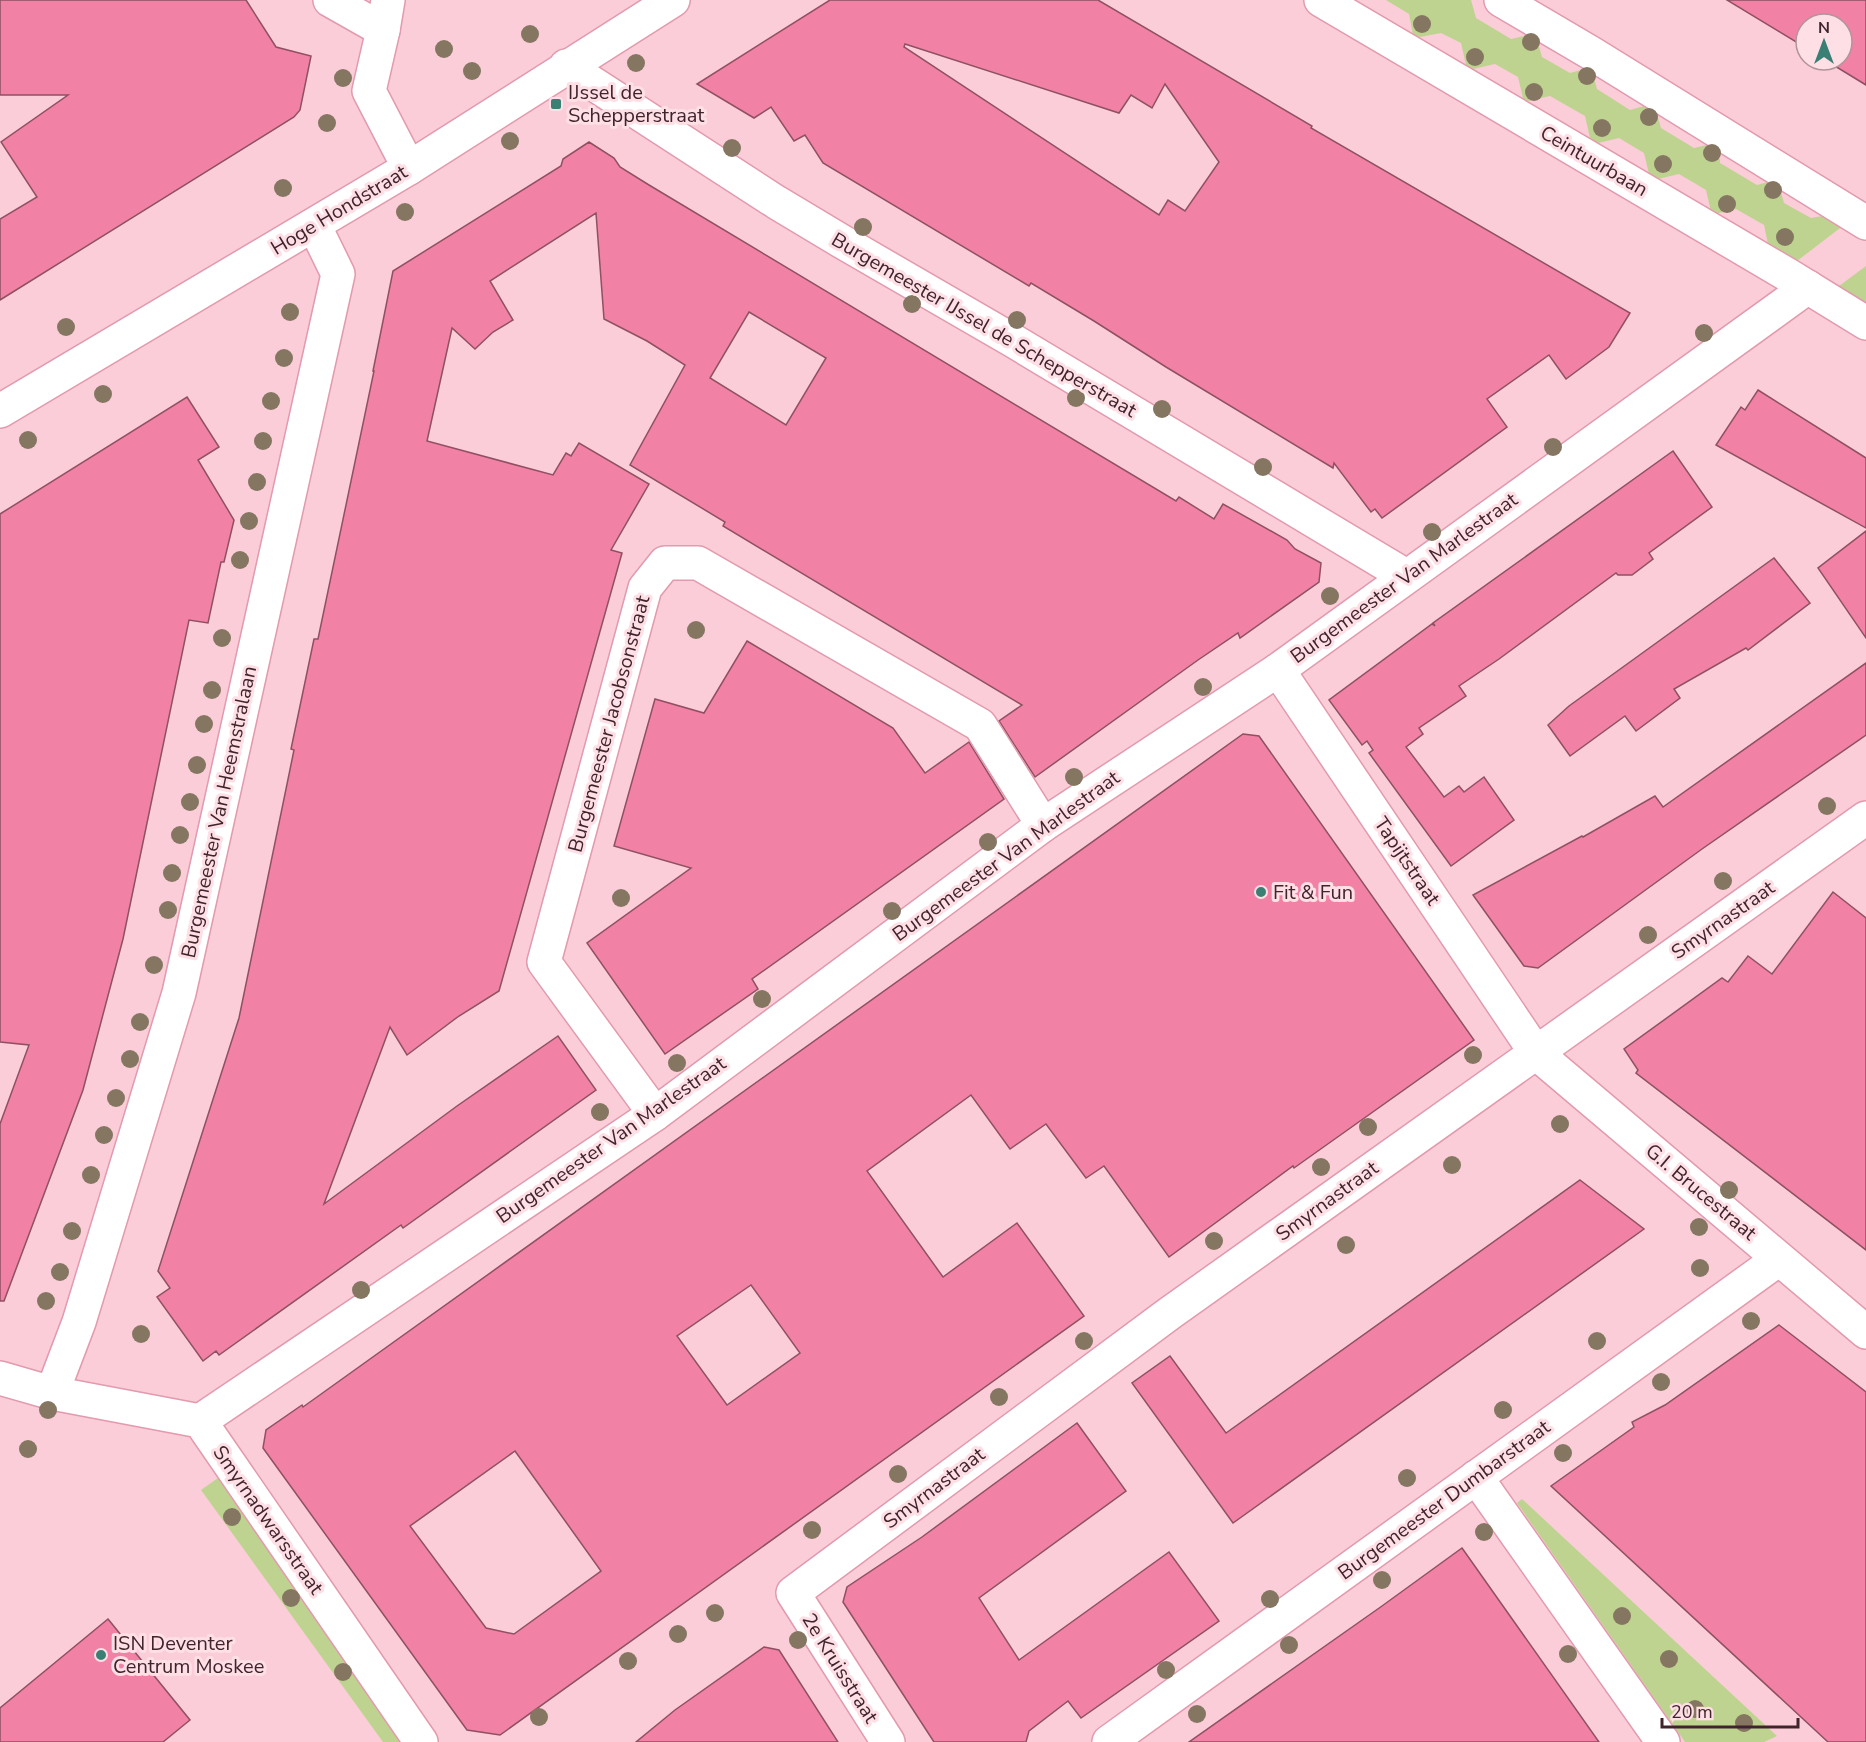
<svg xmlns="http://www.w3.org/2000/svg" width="1866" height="1742" font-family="'Nunito Sans',sans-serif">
<rect width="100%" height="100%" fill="#facdd8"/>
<g fill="#bfd390">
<path d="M1386 0H1471L1476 18 1511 39 1532 34 1536 36 1542 57 1570 73 1591 67 1597 89 1630 110 1651 104 1655 107 1661 128 1694 148 1715 143 1719 145 1720 163 1757 185 1775 180 1778 182 1784 203 1811 218 1828 215 1844 225 1797 261 1768 244 1764 225 1736 209 1715 214 1711 212 1706 190 1679 174 1658 179 1649 174 1644 153 1619 138 1598 143 1590 138 1585 116 1550 96 1528 101 1523 98 1518 77 1495 64 1473 69 1466 65 1461 43 1441 33 1420 37 1413 35 1409 14Z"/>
<path d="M1866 266V308L1841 293 1839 286Z"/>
<path d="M218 1478 408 1742H383L201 1490Z"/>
<path d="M1522 1499 1777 1736 1764 1742H1685L1517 1503Z"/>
</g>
<g fill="#f282a5" stroke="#905063" stroke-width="1.5" fill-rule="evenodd">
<path d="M0 0H246L276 47 311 56 300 110 294 117 0 300V219L37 197 1 142 68 95H0Z"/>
<path d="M830 0H1098L1312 126 1311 128 1630 313 1609 347 1566 379 1549 355 1487 399 1507 427 1382 518 1375 509 1371 512 1334 463 1333 468 1166 367 1094 321 1031 283 1029 286 823 163 805 135 794 141 771 107 754 118 697 84ZM905 44 1119 113 1131 95 1152 108 1165 84 1219 162 1185 211 1168 200 1159 215 904 47Z"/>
<path d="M1727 0H1866V85L1825 60H1842V24H1806V48Z"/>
<path d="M589 142 614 158 620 167 649 185 1176 501 1179 497 1214 519 1223 504 1287 540 1295 549 1321 563 1319 582 1240 638 1238 633 1198 660 1035 777 999 721 1022 705 723 526 725 522 630 465 685 365 647 341 604 319 596 213 490 281 513 320 493 332 475 349 452 328 427 441 553 475 566 453 571 456 579 443 649 484 611 550 622 553 499 991 459 1016 407 1055 390 1027 324 1204 457 1106 558 1036 596 1090 403 1228 401 1225 219 1355 216 1351 203 1361 157 1297 170 1288 158 1271 239 1018 294 750 291 749 314 639H318L374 371H373L393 271 561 166 563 159ZM749 312 826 358 786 425 710 378Z"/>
<path d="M1758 390 1866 458V528L1716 445 1741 407 1745 410Z"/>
<path d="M187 397 219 447 198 460 234 520 224 562H221L208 623 189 620 123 939 83 1090 4 1301H0V1124L29 1045 0 1042V514Z"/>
<path d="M1673 451 1712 507 1649 553 1653 559 1632 575H1618L1616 573 1499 659 1459 686 1466 696 1419 728 1423 734 1406 747 1444 797 1459 786 1464 792 1484 777 1514 820 1451 866 1369 753 1373 750 1367 741 1362 745 1329 700 1432 624 1435 626 1433 623Z"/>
<path d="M1866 531V638L1818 568Z"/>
<path d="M1774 558 1810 603 1748 650 1746 648 1674 689 1680 698 1636 731 1625 716 1570 756 1548 725 1569 706Z"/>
<path d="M747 641 893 728 925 773 969 742 1004 799 752 979 758 989 665 1054 587 943 691 868 614 846 655 699 704 713Z"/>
<path d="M1866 663V735L1702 849 1538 968 1524 966 1473 895 1582 836 1583 837 1655 796 1663 807Z"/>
<path d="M1243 734 1259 736 1474 1040 1294 1168 1293 1166 1169 1257 1104 1166 1086 1178 1046 1124 1010 1149 971 1095 867 1171 943 1277 1017 1223 1084 1316 500 1735 467 1730 263 1448 266 1430 302 1405 303 1407ZM751 1285 800 1353 727 1405 677 1336ZM515 1451 601 1571 514 1634 486 1628 410 1526Z"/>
<path d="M1833 892 1866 918V1250L1636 1073 1638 1070 1624 1049 1722 978 1728 982 1748 956 1772 974Z"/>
<path d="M1580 1180 1644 1229 1233 1523 1132 1383 1170 1356 1226 1433Z"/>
<path d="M1779 1325 1866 1392V1742H1828L1551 1486 1634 1427 1632 1422 1665 1405Z"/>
<path d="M1077 1423 1126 1491 979 1598 1019 1660 1169 1552 1219 1621 1081 1718 1068 1701 1029 1731 1026 1742H934L843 1602 847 1587 922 1537Z"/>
<path d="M1462 1548 1599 1742H1189L1382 1606Z"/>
<path d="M108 1619 190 1720 163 1742H0V1708Z"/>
<path d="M764 1647 779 1650 838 1742H636L675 1710Z"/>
</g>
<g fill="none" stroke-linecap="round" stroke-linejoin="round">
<defs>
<g id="minor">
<path d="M330 0 383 30"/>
<path d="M388 0 383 30 369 91 409 168"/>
<path d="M1321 0 1788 275 1866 323"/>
<path d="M1501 0 1591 53 1866 223"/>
<path d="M566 66 776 202 841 241 1012 340 1406 576"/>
<path d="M0 411 409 168 673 0"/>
<path d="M1278 670 1536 1053 1866 1332"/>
<path d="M655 1114 544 962 645 588 665 563H698L980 725 1043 825"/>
<path d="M0 1378 52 1393 200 1421 421 1742"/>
<path d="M52 1393 79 1322 179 993 338 274 314 225"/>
<path d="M200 1421 655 1114 1043 825 1278 670 1808 287"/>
<path d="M1476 1477 1663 1742"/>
<path d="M888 1742 793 1593 1170 1313 1866 818"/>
<path d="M1109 1742 1779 1259"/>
</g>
</defs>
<use href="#minor" stroke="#e29aae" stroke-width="36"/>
<use href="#minor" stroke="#fff" stroke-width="33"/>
</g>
<g fill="#857661">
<circle cx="1422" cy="24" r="9"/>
<circle cx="530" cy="34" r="9"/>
<circle cx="1531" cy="42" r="9"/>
<circle cx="444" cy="49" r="9"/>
<circle cx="1475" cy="57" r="9"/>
<circle cx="636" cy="63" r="9"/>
<circle cx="472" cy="71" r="9"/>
<circle cx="1587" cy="76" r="9"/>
<circle cx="343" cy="78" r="9"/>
<circle cx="1534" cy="92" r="9"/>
<circle cx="1649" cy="117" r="9"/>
<circle cx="327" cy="123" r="9"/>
<circle cx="1602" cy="128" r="9"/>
<circle cx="510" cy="141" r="9"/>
<circle cx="732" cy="148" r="9"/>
<circle cx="1712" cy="153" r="9"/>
<circle cx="1663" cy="164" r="9"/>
<circle cx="283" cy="188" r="9"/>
<circle cx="1773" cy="190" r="9"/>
<circle cx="1727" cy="204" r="9"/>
<circle cx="405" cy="212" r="9"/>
<circle cx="863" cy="227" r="9"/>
<circle cx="1785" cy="237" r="9"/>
<circle cx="912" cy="304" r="9"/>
<circle cx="290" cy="312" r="9"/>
<circle cx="1017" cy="320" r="9"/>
<circle cx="66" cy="327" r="9"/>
<circle cx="1704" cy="333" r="9"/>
<circle cx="284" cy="358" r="9"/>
<circle cx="103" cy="394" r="9"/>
<circle cx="1076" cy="398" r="9"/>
<circle cx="271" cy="401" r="9"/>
<circle cx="1162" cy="409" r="9"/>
<circle cx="28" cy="440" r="9"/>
<circle cx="263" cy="441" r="9"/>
<circle cx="1553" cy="447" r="9"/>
<circle cx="1263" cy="467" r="9"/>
<circle cx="257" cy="482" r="9"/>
<circle cx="249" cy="521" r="9"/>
<circle cx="1432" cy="532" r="9"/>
<circle cx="240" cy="560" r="9"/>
<circle cx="1330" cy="596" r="9"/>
<circle cx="696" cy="630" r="9"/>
<circle cx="222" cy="638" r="9"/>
<circle cx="1203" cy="687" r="9"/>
<circle cx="212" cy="690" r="9"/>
<circle cx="204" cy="724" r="9"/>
<circle cx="197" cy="765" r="9"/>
<circle cx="1074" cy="777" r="9"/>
<circle cx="190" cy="802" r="9"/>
<circle cx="1827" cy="806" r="9"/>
<circle cx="180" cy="835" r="9"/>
<circle cx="988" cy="842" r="9"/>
<circle cx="172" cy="873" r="9"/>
<circle cx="1723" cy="881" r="9"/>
<circle cx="621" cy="898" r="9"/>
<circle cx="168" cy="910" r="9"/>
<circle cx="892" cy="911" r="9"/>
<circle cx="1648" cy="935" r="9"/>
<circle cx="154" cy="965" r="9"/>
<circle cx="762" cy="999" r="9"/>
<circle cx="140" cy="1022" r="9"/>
<circle cx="1473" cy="1055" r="9"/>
<circle cx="130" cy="1059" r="9"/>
<circle cx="677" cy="1063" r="9"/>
<circle cx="116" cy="1098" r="9"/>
<circle cx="600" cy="1112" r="9"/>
<circle cx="1560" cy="1124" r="9"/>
<circle cx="1368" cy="1127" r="9"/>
<circle cx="104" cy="1135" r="9"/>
<circle cx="1452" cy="1165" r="9"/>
<circle cx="1321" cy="1167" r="9"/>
<circle cx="91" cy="1175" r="9"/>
<circle cx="1729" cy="1190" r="9"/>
<circle cx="1699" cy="1227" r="9"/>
<circle cx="72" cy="1231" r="9"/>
<circle cx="1214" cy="1241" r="9"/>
<circle cx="1346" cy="1245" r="9"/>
<circle cx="1700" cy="1268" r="9"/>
<circle cx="60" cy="1272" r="9"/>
<circle cx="361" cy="1290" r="9"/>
<circle cx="46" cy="1301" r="9"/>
<circle cx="1751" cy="1321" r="9"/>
<circle cx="141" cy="1334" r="9"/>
<circle cx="1084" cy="1341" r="9"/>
<circle cx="1597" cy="1341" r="9"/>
<circle cx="1661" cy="1382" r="9"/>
<circle cx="999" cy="1397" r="9"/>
<circle cx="48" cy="1410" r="9"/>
<circle cx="1503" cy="1410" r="9"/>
<circle cx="28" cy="1449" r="9"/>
<circle cx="1563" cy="1453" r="9"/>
<circle cx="898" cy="1474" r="9"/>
<circle cx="1407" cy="1478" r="9"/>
<circle cx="232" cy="1517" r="9"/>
<circle cx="812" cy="1530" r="9"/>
<circle cx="1484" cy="1532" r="9"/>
<circle cx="1382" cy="1580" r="9"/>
<circle cx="291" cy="1598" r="9"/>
<circle cx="1270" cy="1599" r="9"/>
<circle cx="715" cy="1613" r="9"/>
<circle cx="1622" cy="1616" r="9"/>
<circle cx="678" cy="1634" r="9"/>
<circle cx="798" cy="1640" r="9"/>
<circle cx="1289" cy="1645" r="9"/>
<circle cx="1568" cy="1654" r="9"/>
<circle cx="1669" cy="1659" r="9"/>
<circle cx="628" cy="1661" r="9"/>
<circle cx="1166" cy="1670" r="9"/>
<circle cx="343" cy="1672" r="9"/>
<circle cx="1695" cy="1709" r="9"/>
<circle cx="1197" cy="1714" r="9"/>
<circle cx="539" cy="1717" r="9"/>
<circle cx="1744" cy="1723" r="9"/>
</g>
<g fill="#3a7f74" stroke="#fedfe6" stroke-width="2">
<rect x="550" y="98" width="12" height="12" rx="3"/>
<circle cx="1261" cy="892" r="6"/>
<circle cx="101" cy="1655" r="6"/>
</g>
<g text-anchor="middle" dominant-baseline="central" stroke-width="6" stroke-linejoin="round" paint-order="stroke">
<g font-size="20" fill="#40242c" stroke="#fedfe6" text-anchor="start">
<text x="568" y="92">IJssel de<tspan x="568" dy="23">Schepperstraat</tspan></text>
<text x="1273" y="892">Fit &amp; Fun</text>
<text x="113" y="1643">ISN Deventer<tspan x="113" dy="23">Centrum Moskee</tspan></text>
</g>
<g font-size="20" fill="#40242c" stroke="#fedfe6">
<text transform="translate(1594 161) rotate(30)">Ceintuurbaan</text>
<text transform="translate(339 210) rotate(-31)">Hoge Hondstraat</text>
<text transform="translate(984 325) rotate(30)">Burgemeester IJssel de Schepperstraat</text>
<text transform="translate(1404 578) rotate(-36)">Burgemeester Van Marlestraat</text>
<text transform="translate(609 724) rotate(-75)">Burgemeester Jacobsonstraat</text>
<text transform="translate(219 812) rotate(-78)">Burgemeester Van Heemstralaan</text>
<text transform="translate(1006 856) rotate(-36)">Burgemeester Van Marlestraat</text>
<text transform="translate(1407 861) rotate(56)">Tapijtstraat</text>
<text transform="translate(1723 920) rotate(-35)">Smyrnastraat</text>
<text transform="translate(611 1140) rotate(-35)">Burgemeester Van Marlestraat</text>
<text transform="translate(1701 1192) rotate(40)">G.I. Brucestraat</text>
<text transform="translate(1327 1201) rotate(-36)">Smyrnastraat</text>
<text transform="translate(934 1488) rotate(-37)">Smyrnastraat</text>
<text transform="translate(1444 1500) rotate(-36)">Burgemeester Dumbarstraat</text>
<text transform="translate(268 1520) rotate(55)">Smyrnadwarsstraat</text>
<text transform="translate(840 1668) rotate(58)">2e Kruisstraat</text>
</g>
</g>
<g transform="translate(1824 42)"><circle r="28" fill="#fedfe6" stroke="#b2949c" stroke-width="1.5"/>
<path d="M0-4.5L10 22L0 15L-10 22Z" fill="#3a7f74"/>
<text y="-9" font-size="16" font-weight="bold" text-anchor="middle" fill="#40242c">N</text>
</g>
<path d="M1662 1718v9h136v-9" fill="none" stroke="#40242c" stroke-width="3"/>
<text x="1671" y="1718" font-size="18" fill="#40242c" stroke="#fedfe6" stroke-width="4.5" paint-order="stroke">20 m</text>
</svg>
